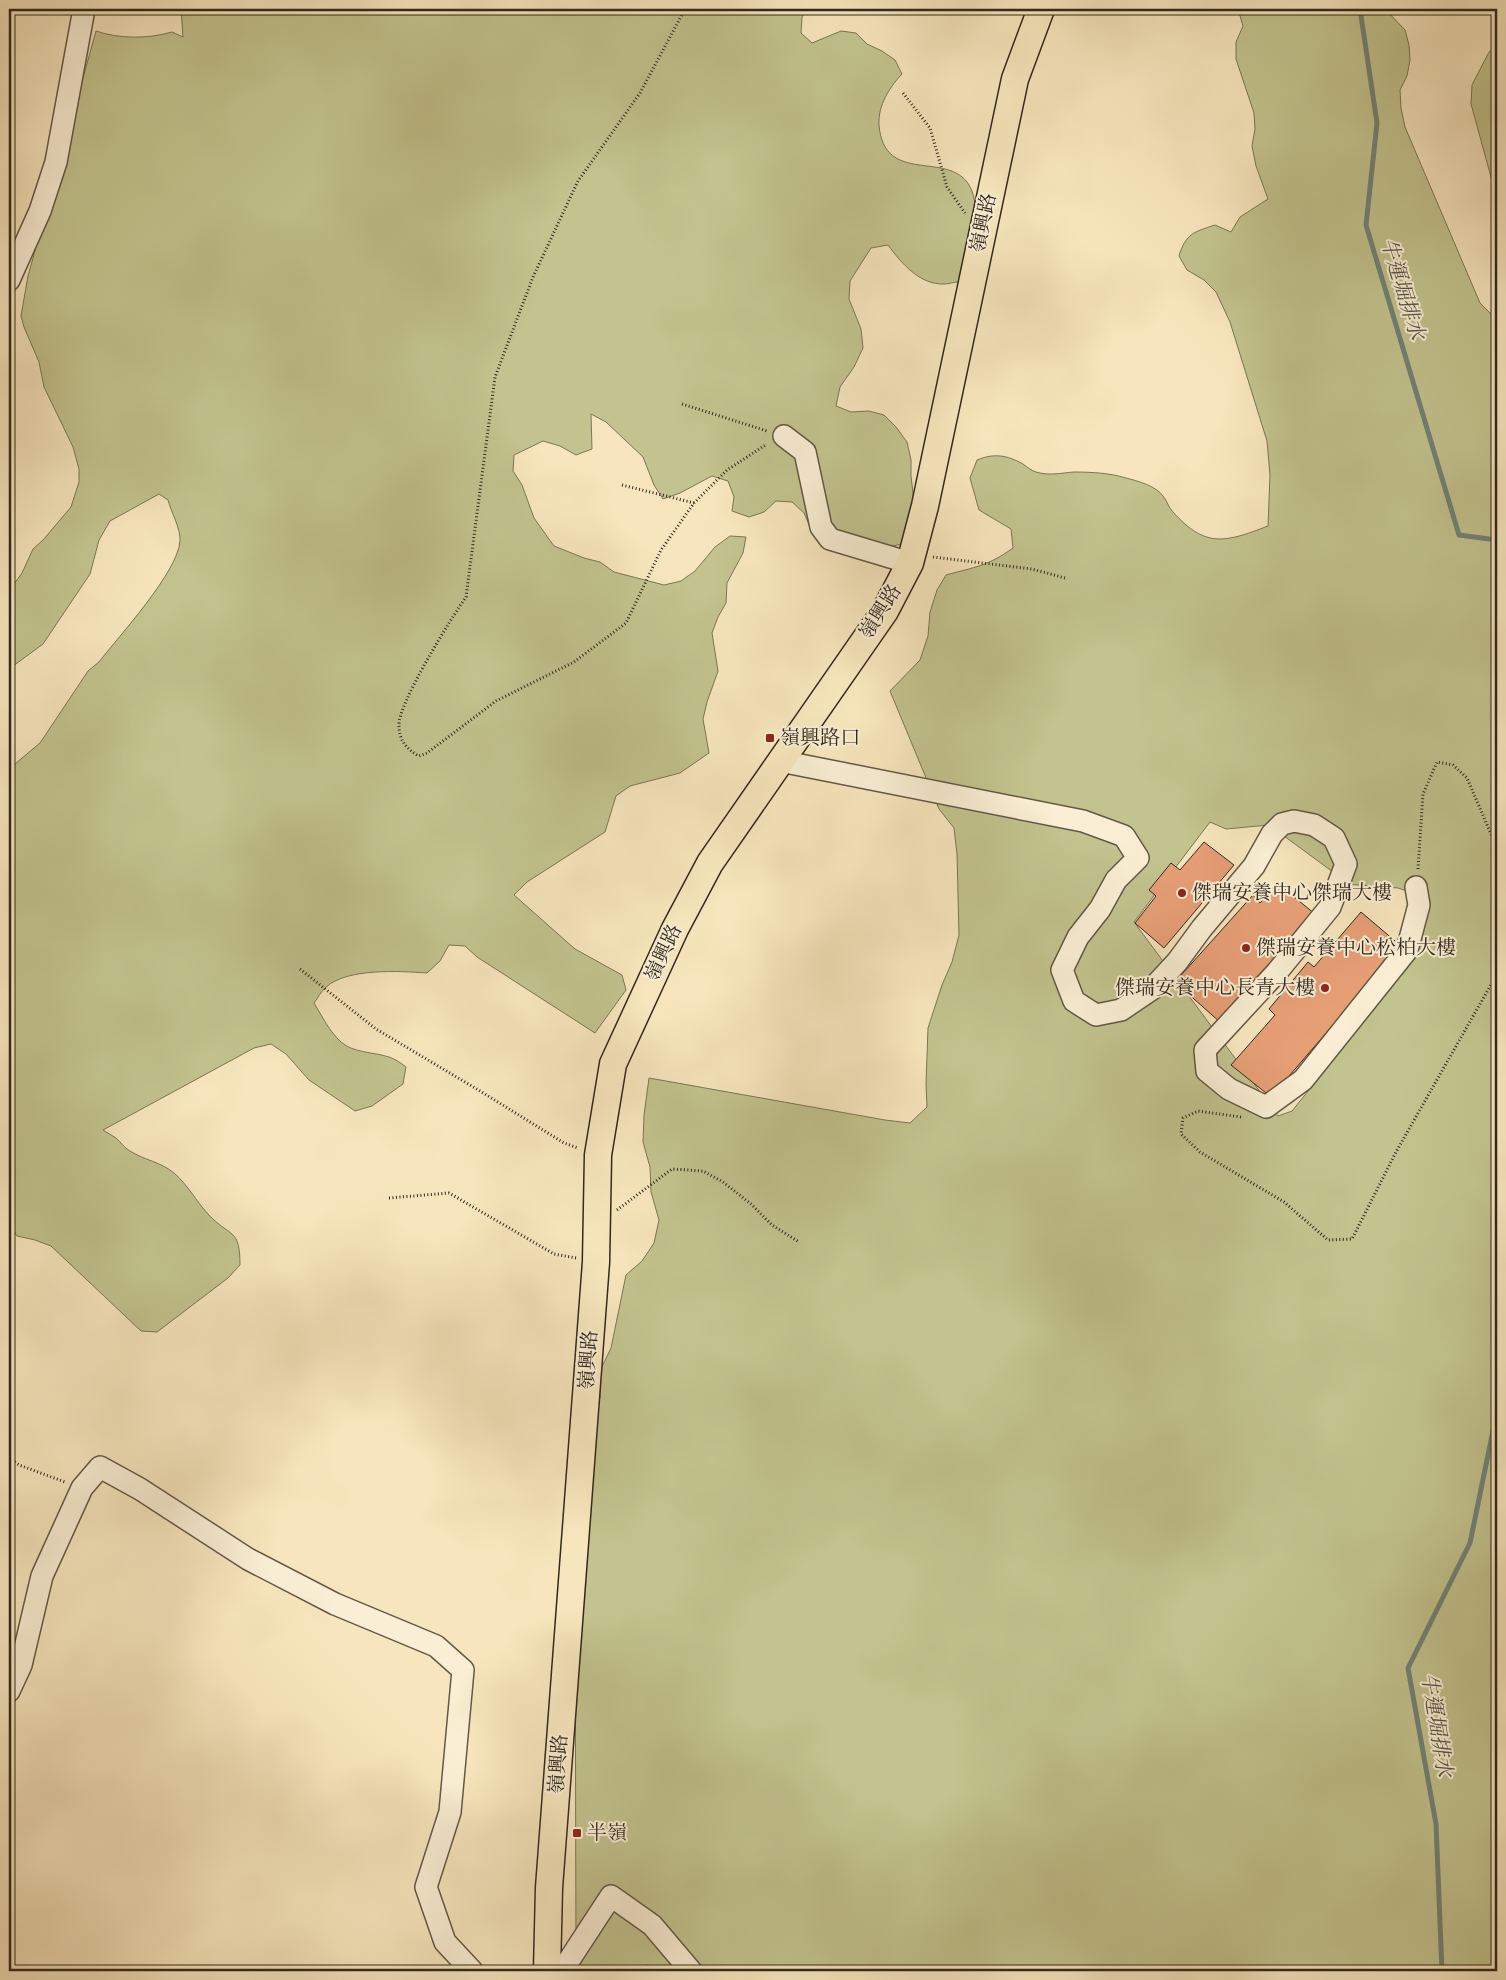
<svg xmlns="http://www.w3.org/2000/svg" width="1506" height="1980" font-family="'Libre Bodoni','Noto Serif TC',serif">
<rect width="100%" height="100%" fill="#f7e6bd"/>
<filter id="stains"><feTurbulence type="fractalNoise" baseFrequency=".004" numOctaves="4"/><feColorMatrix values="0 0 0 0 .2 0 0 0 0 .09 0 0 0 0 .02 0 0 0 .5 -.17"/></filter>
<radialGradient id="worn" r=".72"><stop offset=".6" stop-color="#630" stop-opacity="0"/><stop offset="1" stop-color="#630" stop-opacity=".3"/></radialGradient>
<g fill="#c2c38e" stroke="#7a7656" fill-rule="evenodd">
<path d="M181 9H807L802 17 801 33 812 43 841 31 856 33 867 44 882 51 895 60 902 74C889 88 878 105 879 125 884 186 948 150 969 185 985 211 966 254 959 282 954 282 949 284 944 284 920 285 901 263 888 245L871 248 850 281 849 299 861 329 863 348 854 367 840 387 836 406 851 412 869 411 884 415 896 427 907 442 911 460V476L915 510 906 543 888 547 821 542 810 527 804 513 792 502 776 501 764 512 749 517 732 511 734 497 728 481 712 476 680 493 663 499 654 485 643 457 606 422 591 414 592 449 576 455 560 446 543 441 514 455 513 471 522 485 534 518 554 546 584 558 600 562 614 572 664 585 681 581 695 571 715 547 730 536 746 537 743 553 727 583 726 603 718 617 712 633 718 671 707 702 703 719 709 753 680 773 630 786 616 796 605 832 527 882 514 895 575 949 622 975 626 990 595 1033 477 957 465 946 449 945 440 961 427 973C400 971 347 968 326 987 321 991 318 998 314 1003 322 1016 329 1031 341 1042 353 1053 374 1052 389 1057 395 1059 401 1063 406 1067L403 1084 372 1106 355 1111 309 1080 286 1054 271 1044 254 1048 103 1130C107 1133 112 1135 116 1138 121 1142 124 1148 130 1151 144 1160 161 1162 174 1173 188 1185 196 1201 208 1214 230 1238 240 1227 240 1265L228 1278 157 1332 141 1331 51 1246 35 1240 17 1236 9 1224V769L40 743 88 671 99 662C119 636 178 572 180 541 181 529 171 512 168 500L159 494 110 521 99 540 90 574 43 644 9 669V591L22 573 33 549 43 540 71 507 79 482V469L73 447 44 387 39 362 24 327 21 316 28 276 96 31C119 39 148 39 172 32L183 37Z"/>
<path d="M1238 9H1385L1405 30 1409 45 1410 60 1407 76 1400 90 1401 108 1405 127 1480 303 1491 314 1497 308V1971H576L575 1536 590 1421 600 1398V1371L611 1348 626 1275 642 1261 654 1243 659 1220 651 1192 650 1167 643 1142 644 1115 649 1078 885 1120 910 1123 927 1107 926 1084 928 1028 942 985 952 962 959 935 957 854 954 828 939 809 890 691 920 660 928 636 930 612 937 590 946 575C975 567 988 566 1013 548L1011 529 979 510 970 478 977 460C994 453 1007 455 1023 464 1027 467 1032 471 1036 472 1049 476 1061 473 1074 472 1091 472 1110 473 1126 478 1138 481 1156 486 1163 496 1167 501 1169 508 1173 512 1206 549 1226 542 1268 526L1270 475 1267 441 1230 322 1216 292 1204 280 1187 270 1179 256C1186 233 1194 232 1215 225L1231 232 1240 217 1268 199 1256 166 1252 146 1255 129 1254 113 1236 59V42L1243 26ZM1210 822 1226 829 1269 825 1333 872 1344 884 1398 888 1415 894 1397 960 1408 967 1292 1111 1278 1116 1134 922Z"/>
<path d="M1497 45V199L1471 104 1472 85 1489 52Z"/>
</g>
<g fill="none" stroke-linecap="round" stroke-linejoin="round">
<g stroke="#728377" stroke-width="5">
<path d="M1360 9 1377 123 1366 225 1459 535 1497 540"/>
<path d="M647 1967 648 1971"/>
<path d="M1442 1971 1436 1824 1408 1668 1470 1543 1497 1411"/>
</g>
</g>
<g fill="#e79f76" stroke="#32281e">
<path d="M1204 842 1234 865 1164 948 1135 923 1156 896 1149 890 1171 863 1180 870Z"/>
<path d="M1277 883 1315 914 1221 1023 1175 982 1253 895 1260 903Z"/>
<path d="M1361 912 1401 946 1271 1097 1231 1065 1275 1015 1269 1009 1308 962 1314 967Z"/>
</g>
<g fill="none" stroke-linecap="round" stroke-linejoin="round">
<defs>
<g id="minor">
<path d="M9 280 40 211 56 162 84 9"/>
<path d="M784 436 805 452 821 527 830 539 910 563"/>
<path d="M780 761 1083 821 1124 836 1138 858 1116 880 1100 909 1078 937 1062 970 1074 1001 1096 1015 1121 1010 1152 989 1177 962 1202 928 1254 866 1272 834 1282 824 1294 821 1314 825 1334 838 1346 864 1330 907 1277 972 1205 1050 1207 1071 1229 1089 1266 1107 1303 1080 1407 950 1419 905 1416 887"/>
<path d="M9 1691 21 1665 42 1576 82 1488 100 1467 140 1489 248 1559 335 1604 436 1646 463 1670 450 1812 426 1887 445 1942 472 1971"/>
<path d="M562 1971 611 1896 652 1925 691 1971"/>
</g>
<path id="major" d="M547 1971 549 1888 596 1262 598 1155 613 1064 675 929 710 863 885 611 910 563 925 506 1015 79 1041 9"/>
</defs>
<use href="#minor" stroke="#635846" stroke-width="24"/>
<use href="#major" stroke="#32281e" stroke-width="29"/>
<g stroke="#32281e" stroke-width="3" stroke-dasharray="1 2.5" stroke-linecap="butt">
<path d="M685 9 640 93 578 181 533 277 495 377 466 597C452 617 397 705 399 726 399 740 407 750 419 756L427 753 496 701 574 662 626 623 661 550 694 503 727 470 767 444"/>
<path d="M903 93 930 128 947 187 965 213"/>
<path d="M682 404 767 431"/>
<path d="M622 485 694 503"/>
<path d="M933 557 1032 569 1065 578"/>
<path d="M1418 869 1423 794 1437 762 1453 765 1467 778 1497 848"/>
<path d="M300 969 376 1029 480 1091 564 1143 578 1148"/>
<path d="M1241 1117 1198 1111 1183 1118 1181 1134 1200 1152 1284 1202 1328 1240 1352 1239 1396 1152 1497 974"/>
<path d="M389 1198 449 1193 554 1254 576 1258"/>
<path d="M617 1210 672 1169 703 1171 723 1182 751 1204 772 1225 799 1242"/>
<path d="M9 1458 19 1465 65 1482"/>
</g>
<use href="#minor" stroke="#faefd4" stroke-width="21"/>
<use href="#major" stroke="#f7e6bd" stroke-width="26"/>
</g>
<g fill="#8f2418" stroke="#faefd4" stroke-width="2">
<rect x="765" y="733" width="10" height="10" rx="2.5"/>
<circle cx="1182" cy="893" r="5"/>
<circle cx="1246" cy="948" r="5"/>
<circle cx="1325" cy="988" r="5"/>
<rect x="572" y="1828" width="10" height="10" rx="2.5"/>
</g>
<g text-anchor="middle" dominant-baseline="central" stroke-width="4" stroke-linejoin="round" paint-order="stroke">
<g font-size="20" fill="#32281e" stroke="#faefd4">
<text transform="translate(984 223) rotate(-78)">嶺興路</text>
<text transform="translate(881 612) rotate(-58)">嶺興路</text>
<text transform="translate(664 953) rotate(-65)">嶺興路</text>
<text transform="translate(589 1360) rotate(-86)">嶺興路</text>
<text transform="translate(559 1764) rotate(-86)">嶺興路</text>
</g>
<g font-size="20" fill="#32281e" stroke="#faefd4" text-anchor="start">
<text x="780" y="738">嶺興路口</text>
<text x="1192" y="893">傑瑞安養中心傑瑞大樓</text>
<text x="1256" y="948">傑瑞安養中心松柏大樓</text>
<text x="1315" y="988" text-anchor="end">傑瑞安養中心長青大樓</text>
<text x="587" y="1833">半嶺</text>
</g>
<g font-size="21" font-style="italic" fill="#52554a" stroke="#faefd4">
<text transform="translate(1402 289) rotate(73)">牛運堀排水</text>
<text transform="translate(1436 1725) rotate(81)">牛運堀排水</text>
</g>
</g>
<rect width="1506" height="1980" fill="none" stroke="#f7e6bd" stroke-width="30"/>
<rect x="10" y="10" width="1486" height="1960" fill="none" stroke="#32281e" stroke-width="2.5"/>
<rect x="15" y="15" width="1476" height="1950" fill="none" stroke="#32281e"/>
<rect width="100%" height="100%" filter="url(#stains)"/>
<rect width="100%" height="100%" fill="url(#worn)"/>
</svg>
